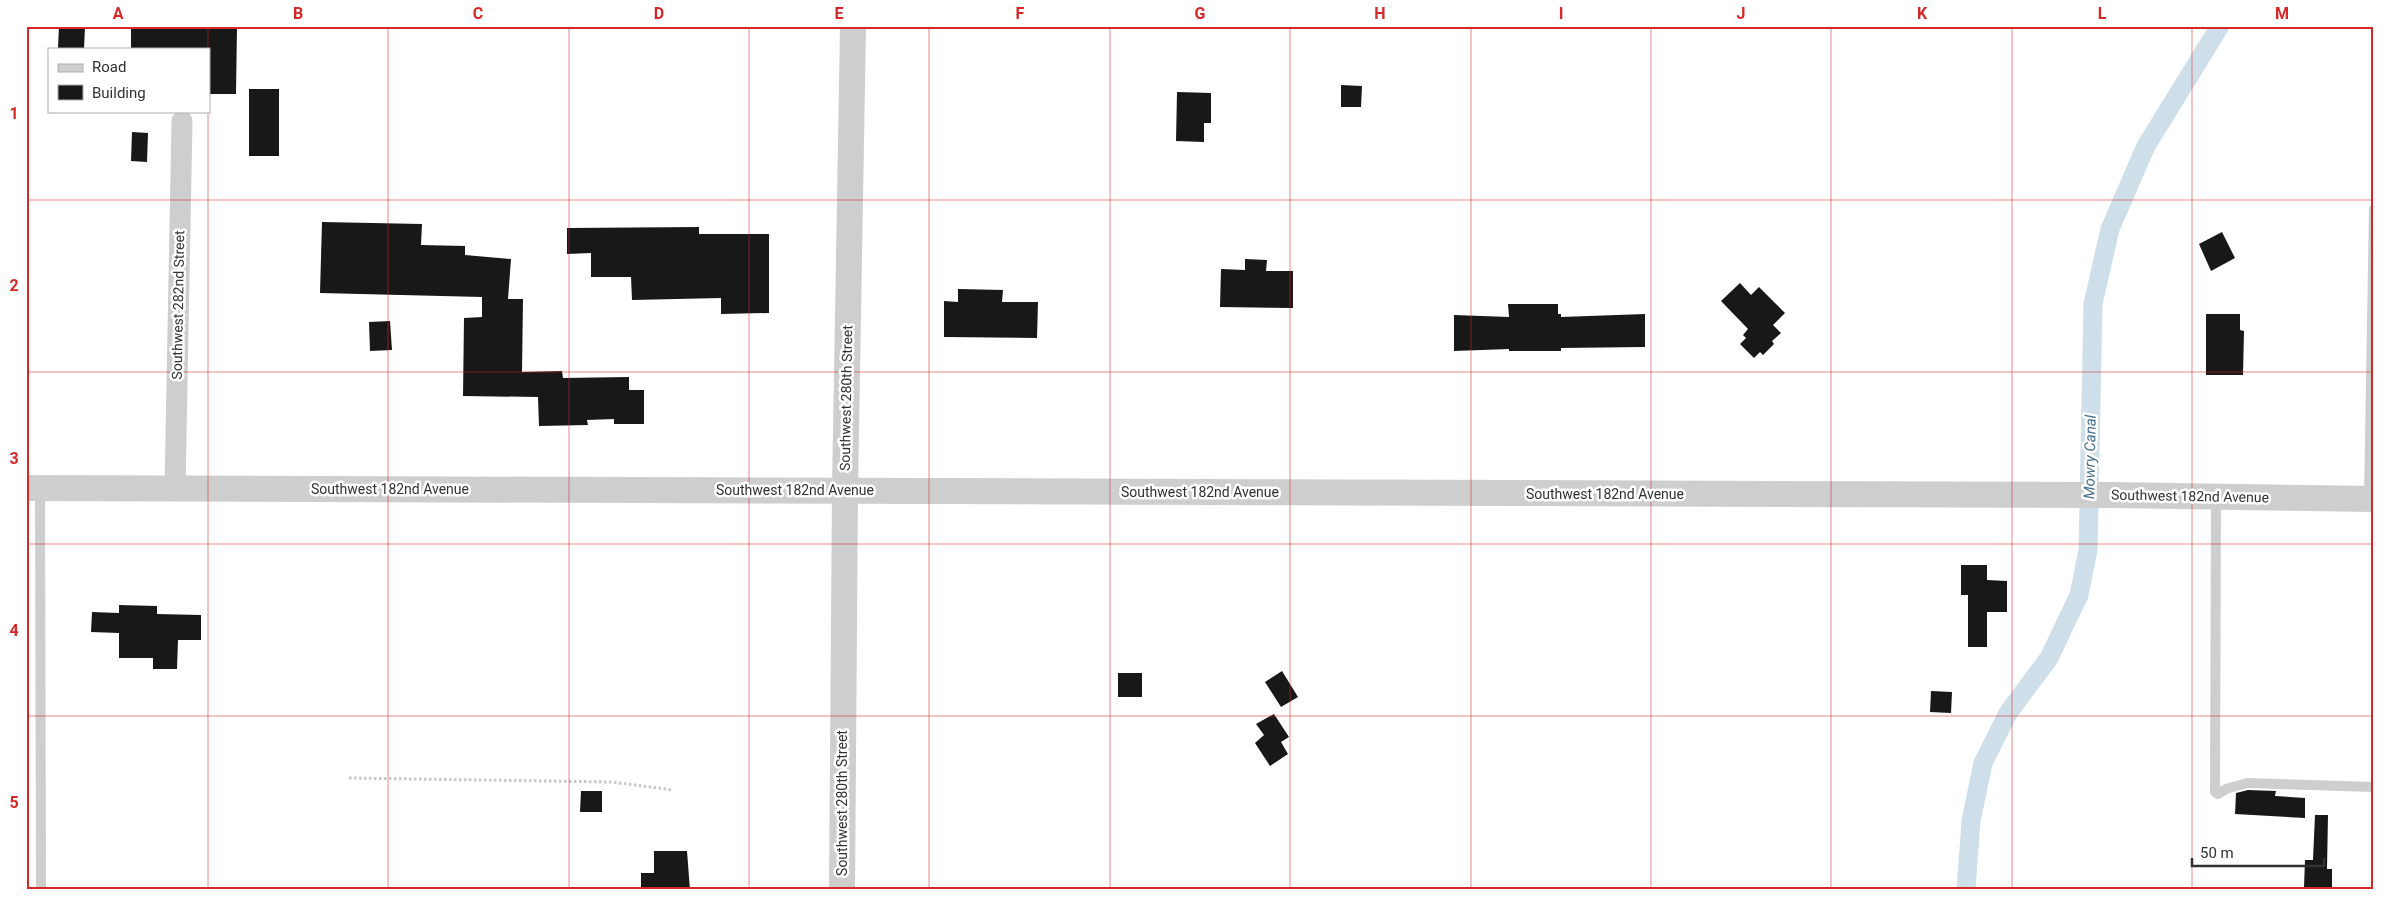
<svg xmlns="http://www.w3.org/2000/svg" width="2400" height="916" font-family="Roboto,sans-serif">
<rect width="100%" height="100%" fill="#fff"/>
<g fill="none" stroke-linecap="round" stroke-linejoin="round">
<path stroke="#cfdfea" stroke-width="19" d="M1966 890 1971 821 1983 763 2008 713 2049 658 2079 595 2088 550 2093 304 2110 229 2146 146 2220 26"/>
</g>
<g fill="#181818">
<path d="M59 26H85L84 49 58 48Z"/>
<path d="M131 26H237L236 94H209V49H131Z"/>
<path d="M1341 85 1362 86 1361 107H1341Z"/>
<rect x="249" y="89" width="30" height="67"/>
<path d="M1177 92 1211 93V123H1204V142L1176 141Z"/>
<path d="M132 132 148 133 147 162 131 161Z"/>
<path d="M322 222 422 224 421 245 465 246V255L511 259 508 299H523L522 372 562 371 563 378 629 377V390H644V424H614V419L587 420 588 425 539 426 538 397 463 396 464 318 482 317V297L320 293Z"/>
<path d="M699 227V234H769V313L721 314V298L632 300 631 277H591V253L567 254V228Z"/>
<path d="M2222 232 2235 258 2211 271 2199 244Z"/>
<path d="M1245 259 1267 260 1266 271H1293V308L1220 307 1221 269 1245 270Z"/>
<path d="M1740 283 1751 295 1759 287 1785 313 1773 325 1781 333 1772 341 1774 344 1763 355 1760 352 1754 358 1740 344 1746 338 1743 335 1748 329 1721 301Z"/>
<path d="M958 289 1003 290 1002 302H1038L1037 338 944 337V301L958 302Z"/>
<path d="M1508 304H1558V314H1561V317L1645 314V347L1561 348V351H1509V349L1454 351V315L1509 317Z"/>
<path d="M2206 314H2240V330L2244 331 2243 375H2206Z"/>
<path d="M390 321 392 350 370 351 369 322Z"/>
<path d="M1961 565H1987V580L2007 581V612H1987V647H1968V595H1961Z"/>
<path d="M119 605 157 606V614L201 615V640H178L177 669H153V658H119V633L91 632 92 612 119 613Z"/>
<path d="M1282 671 1298 697 1281 707 1265 682Z"/>
<rect x="1118" y="673" width="24" height="24"/>
<path d="M1931 691 1952 692 1951 713 1930 712Z"/>
<path d="M1274 714 1289 737 1281 742 1288 754 1270 766 1255 743 1264 735 1256 724Z"/>
<path d="M2248 790 2276 791 2275 796 2305 798V818L2235 814 2236 793Z"/>
<path d="M581 791H602V812H580Z"/>
<path d="M2315 815H2328L2327 869H2332V888L2304 887 2305 860H2313Z"/>
<path d="M654 851H687L690 890H641V873H654Z"/>
</g>
<g fill="none" stroke-linecap="round" stroke-linejoin="round">
<path stroke="#c8c8c8" stroke-width="3" stroke-dasharray="2.5 2.5" stroke-linecap="butt" d="M349 778 612 782 673 790"/>
<g stroke="#cecece" stroke-width="10">
<path d="M40 489 41 890"/>
<path d="M2216 498 2215 792 2218 794 2226 789 2247 783 2374 787"/>
<path d="M2369 498 2374 209"/>
</g>
<path stroke="#cecece" stroke-width="21" d="M175 489 182 121"/>
<g stroke="#cecece" stroke-width="26">
<path d="M26 488 2110 495 2374 499"/>
<path d="M842 890 845 490 853 26"/>
</g>
</g>
<path fill="none" stroke="#d62828" stroke-width="1" stroke-opacity="0.55" d="M208 26V49M388 26V890M569 26V890M749 26V890M929 26V890M1110 26V890M1290 26V890M1471 26V890M1651 26V890M1831 26V890M2012 26V890M2192 26V890M208 111V890M26 200H2374M26 372H2374M26 544H2374M26 716H2374"/>
<g text-anchor="middle" dominant-baseline="central" stroke-width="5" stroke-linejoin="round" paint-order="stroke">
<g font-size="14" fill="#313131" stroke="#fff">
<text transform="translate(178 305) rotate(-89)">Southwest 282nd Street</text>
<text transform="translate(846 398) rotate(-89)">Southwest 280th Street</text>
<text x="390" y="489">Southwest 182nd Avenue</text>
<text x="795" y="490">Southwest 182nd Avenue</text>
<text x="1200" y="492">Southwest 182nd Avenue</text>
<text x="1605" y="494">Southwest 182nd Avenue</text>
<text transform="translate(2190 496) rotate(1)">Southwest 182nd Avenue</text>
<text transform="translate(842 803) rotate(-90)">Southwest 280th Street</text>
</g>
<g font-size="15" font-style="italic" fill="#456f8d" stroke="#fff">
<text transform="translate(2090 457) rotate(-89)">Mowry Canal</text>
</g>
</g>
<rect width="2400" height="916" fill="none" stroke="#ffffff" stroke-width="55"/>
<rect x="48" y="48" width="162" height="65" fill="#ffffff" stroke="#adadad"/>
<rect x="58" y="64" width="25" height="8" fill="#cecece" stroke="#adadad"/>
<text x="92" y="72" font-size="15" fill="#313131">Road</text>
<rect x="58" y="85" width="25" height="15" fill="#181818" stroke="#adadad"/>
<text x="92" y="98" font-size="15" fill="#313131">Building</text>
<path d="M2192 858v8h132v-8" fill="none" stroke="#313131" stroke-width="2.5"/>
<text x="2200" y="858" font-size="15" fill="#313131" stroke="#ffffff" stroke-width="4" paint-order="stroke">50 m</text>
<rect x="28" y="28" width="2344" height="860" fill="none" stroke="#d62828" stroke-width="2"/>
<g font-size="16" text-anchor="middle" font-weight="bold" fill="#d62828">
<text x="118" y="19">A</text>
<text x="298" y="19">B</text>
<text x="478" y="19">C</text>
<text x="659" y="19">D</text>
<text x="839" y="19">E</text>
<text x="1020" y="19">F</text>
<text x="1200" y="19">G</text>
<text x="1380" y="19">H</text>
<text x="1561" y="19">I</text>
<text x="1741" y="19">J</text>
<text x="1922" y="19">K</text>
<text x="2102" y="19">L</text>
<text x="2282" y="19">M</text>
<text x="14" y="119">1</text>
<text x="14" y="291">2</text>
<text x="14" y="464">3</text>
<text x="14" y="636">4</text>
<text x="14" y="808">5</text>
</g>
</svg>
